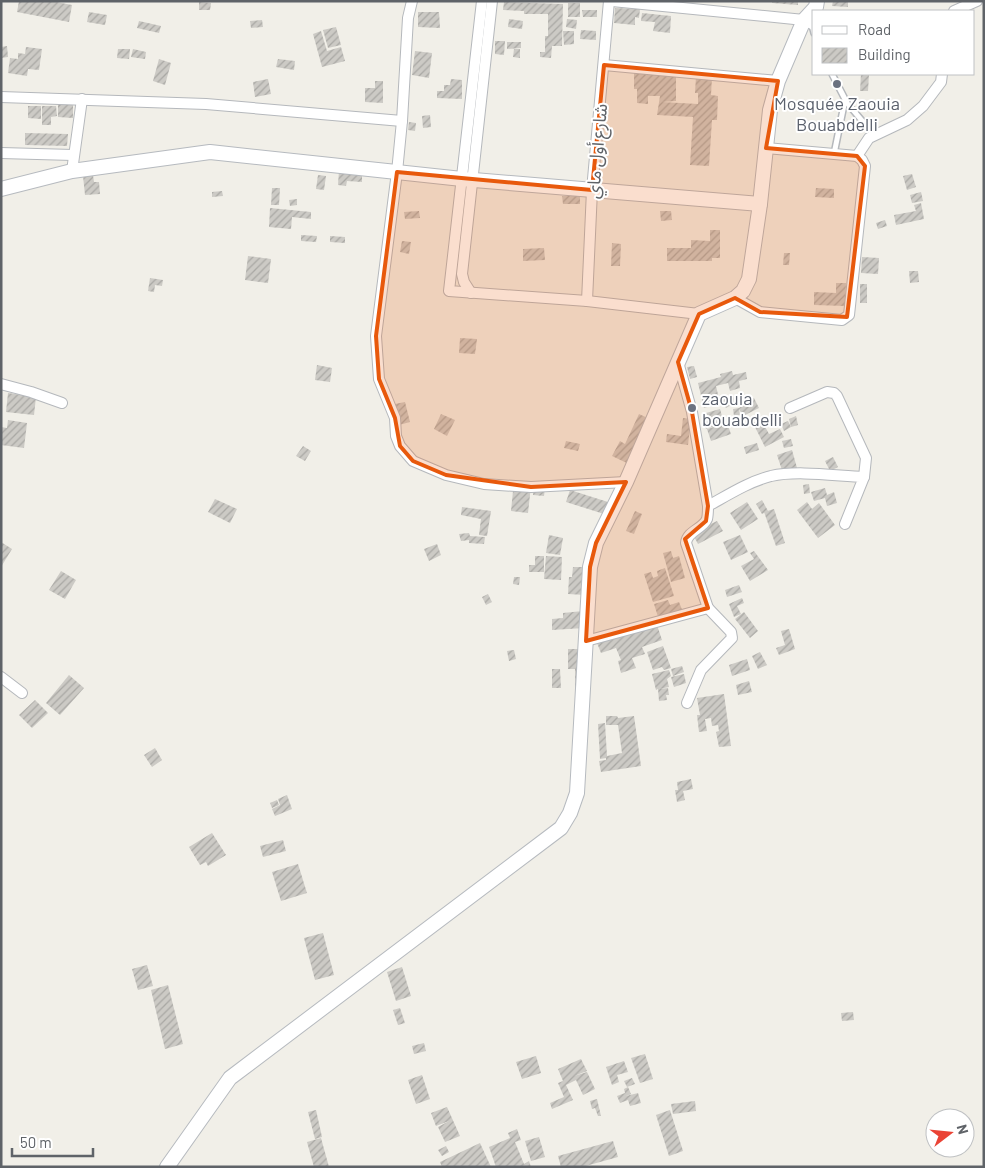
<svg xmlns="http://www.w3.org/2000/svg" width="985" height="1168" font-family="Barlow,'Noto Sans Arabic',sans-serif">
<defs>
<pattern id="building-hatch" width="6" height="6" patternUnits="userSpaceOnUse" patternTransform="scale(1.25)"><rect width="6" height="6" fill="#cccac5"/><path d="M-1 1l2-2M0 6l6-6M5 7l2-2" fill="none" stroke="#a9a8a4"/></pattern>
</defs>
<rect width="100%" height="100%" fill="#f1efe8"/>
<g fill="url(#building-hatch)">
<path d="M19 1H51L72 5 69 22 17 12Z"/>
<path d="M772 1H798V5L772 3Z"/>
<path d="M833 1H848V7L832 6Z"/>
<path d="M199 2 211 3 210 10H199Z"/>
<path d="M504 2 563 4 562 46H552L551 58 540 57V52H545V36H548V14H524V11L503 10Z"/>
<rect x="568" y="3" width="12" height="14"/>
<path d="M615 8 640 9 639 18 635 17V25L614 23Z"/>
<path d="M582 10H597V17H583Z"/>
<path d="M89 12 107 15 105 25 87 22Z"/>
<path d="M418 12H439L440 28 418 27Z"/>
<path d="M642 13 671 16 670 33 653 31 655 22 641 21Z"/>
<path d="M509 19 523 21 522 29 508 27Z"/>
<path d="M567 19 577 20 576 29 566 27Z"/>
<path d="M262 20 263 27 251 28 250 21Z"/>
<path d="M139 21 161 26 159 33 137 28Z"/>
<path d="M336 27 341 45 328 48 323 30Z"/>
<path d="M581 30 596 31V40L580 39Z"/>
<path d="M321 31 327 51 341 47 345 61 322 67 313 34Z"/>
<path d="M563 31H574V44L564 45Z"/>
<path d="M495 41H505L504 55 495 54Z"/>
<path d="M507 42H521V48L507 49Z"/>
<path d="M7 46 8 57 1 58V47Z"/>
<path d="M26 47 42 49 39 70 28 69 27 76 8 73 10 58 18 59V53L25 54Z"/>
<path d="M118 49H130L129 59 117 58Z"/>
<path d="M133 49 146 52 145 59 131 57Z"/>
<path d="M514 49H520V58L513 57Z"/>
<path d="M415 51 432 53 429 78 412 75Z"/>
<path d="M159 59 171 63 165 85 153 81Z"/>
<path d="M278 59 295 61 294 70 276 67Z"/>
<path d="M634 72 676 74V101L662 102 698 104V93H695L696 76 712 77 711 95 718 96 717 120H712L709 166 690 165 693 117 657 115 660 96H648V104L637 103V89H634Z"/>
<path d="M861 74H869L868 91H860Z"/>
<path d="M268 79 271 94 255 97 253 82Z"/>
<path d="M451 79 462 80V99L437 98V91H444V85H450Z"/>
<path d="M375 81H383V103L365 102V88H375Z"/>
<path d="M58 103H73V118L58 117Z"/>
<path d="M28 106H41V119L28 118Z"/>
<path d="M42 106H56L57 116 51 117V125H42Z"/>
<path d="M430 115 431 127 423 128 422 116Z"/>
<path d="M409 122 416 123 415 131 408 130Z"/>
<path d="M25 133 68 134 67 146 25 145Z"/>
<path d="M339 170 362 171V182L347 181 346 186 338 185Z"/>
<path d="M912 174 916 187 907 190 903 176Z"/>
<path d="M93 175 94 182H99L100 194 85 195 83 176Z"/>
<path d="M318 175 326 176 324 190 316 189Z"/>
<path d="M272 188H280L279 205H271Z"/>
<path d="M816 188 834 189V198L815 197Z"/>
<path d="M222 191 223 196 212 197V192Z"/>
<path d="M921 192 923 201 912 203 910 195Z"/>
<path d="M562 196H580V204H563Z"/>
<path d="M297 199V205L290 206 289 200Z"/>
<path d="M921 203 924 219 896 225 894 215 916 211 914 205Z"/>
<path d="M270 208 311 212V219L292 217 291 229 269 227Z"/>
<path d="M419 211 420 218 405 219 404 212Z"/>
<path d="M660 211H671L672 220 661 221Z"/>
<path d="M885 220 887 226 878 229 876 223Z"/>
<path d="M710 230H720V258H712V261H667V248H691V240L710 241Z"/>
<path d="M301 235 317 236 316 242 301 241Z"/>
<path d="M330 236 345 237V243L330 242Z"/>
<path d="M402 241 411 242 409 254 400 252Z"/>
<path d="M612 243 621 244 620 266H611Z"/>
<path d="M544 248 545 260 523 261V249Z"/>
<path d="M784 253H790L789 265H783Z"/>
<path d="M248 256 271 259 268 283 245 280Z"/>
<path d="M862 257 879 258 878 274 861 273Z"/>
<path d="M909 271H918L919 282 910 283Z"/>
<path d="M150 278 163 280 162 286 155 285 154 292 148 291Z"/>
<path d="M836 283H846L845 306 814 305V292L836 293Z"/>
<rect x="860" y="284" width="7" height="19"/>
<path d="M460 338 477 339 475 354 459 353Z"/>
<path d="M317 365 332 368 330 382 315 380Z"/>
<path d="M694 366 697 377 690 379 687 367Z"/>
<path d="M732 371 733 375 746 372 747 379 739 381 740 388 730 391 728 383 716 386 720 403 704 408 698 383 721 377 720 374Z"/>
<path d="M8 393 36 397 34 415 6 412Z"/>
<path d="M732 394 737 402 726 408 722 400Z"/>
<path d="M754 398 759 408 743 416 739 409 740 415 734 416 733 409 739 408Z"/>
<path d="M405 402 410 422 399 425 395 404Z"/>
<path d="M720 409 724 423 706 429 704 422 708 421 706 413Z"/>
<path d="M441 414 455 420 447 436 434 429Z"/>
<path d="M639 414 652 420 631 465 612 456 620 441 625 444Z"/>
<path d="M777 415 780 422 768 426 766 419Z"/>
<path d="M796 416 798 425 791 427 789 419Z"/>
<path d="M683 418 691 419 688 445 666 442 667 434 681 436Z"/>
<path d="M761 419 769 434 780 429 784 437 765 447 753 423Z"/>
<path d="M8 420 27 423 24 448 1 445V427L7 428Z"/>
<path d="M788 421 791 427 784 431 781 424Z"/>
<path d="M727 423 731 434 711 441 707 429Z"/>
<path d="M791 439 793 446 784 448 782 441Z"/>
<path d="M566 441 580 444 578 451 564 448Z"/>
<path d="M757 443 759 450 746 454 744 447Z"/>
<path d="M303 446 311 451 305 461 296 456Z"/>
<path d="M792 450 797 468 783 473 777 455Z"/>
<path d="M833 457 838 467 830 471 825 461Z"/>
<path d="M809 484 810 493 804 494 803 485Z"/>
<path d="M523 485 531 486 528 513 511 511 513 491 522 492Z"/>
<path d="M534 486 545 488 544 496 533 495Z"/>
<path d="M825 488 827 495 834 492 837 503 827 506 825 498 814 501 811 492Z"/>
<path d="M570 490 608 502 604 514 566 502Z"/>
<path d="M215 499 237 509 230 523 208 512Z"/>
<path d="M762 500 768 511 762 514 756 504Z"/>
<path d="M747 502 758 519 741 530 730 513Z"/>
<path d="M807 502 812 509 819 503 835 525 818 538 797 510Z"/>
<path d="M462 507 491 511 487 536 479 535 481 519 461 515Z"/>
<path d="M774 509 785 543 776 546 764 512Z"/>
<path d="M635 511 642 514 634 534 626 531Z"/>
<path d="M717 521 723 531 698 544 692 533Z"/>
<path d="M469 533 470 536 485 537 484 544 469 543V540L461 541 459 534Z"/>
<path d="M549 535 563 538 560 555 546 553Z"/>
<path d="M740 535 748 552 731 560 723 542Z"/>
<path d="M1 542 12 549 1 567Z"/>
<path d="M437 544 441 555 429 561 424 549Z"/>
<path d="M671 551 673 558 679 556 685 578 671 582 663 553Z"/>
<path d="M754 551 768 570 750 581 741 566 754 559 750 553Z"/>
<path d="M535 556H544V572H529V565H535Z"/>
<path d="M546 556 562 557 561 580 544 579Z"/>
<path d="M573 567H585V595L568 594 569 577H572Z"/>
<path d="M665 568 674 596 653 602 644 574 651 572 653 578 658 576 657 571Z"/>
<path d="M61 571 76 580 65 599 49 590Z"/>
<path d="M514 577H520L519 585 513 584Z"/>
<path d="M739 585 742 592 727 597 725 590Z"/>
<path d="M488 594 492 602 486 605 482 597Z"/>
<path d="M742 598 744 603 737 606 741 614 734 617 729 604Z"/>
<path d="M668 600 670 605 679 602 683 612 659 620 654 604Z"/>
<path d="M583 611 584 628 552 630V619L563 618V613Z"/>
<path d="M744 612 758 631 750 638 735 619Z"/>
<path d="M657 625 662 640 642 647 645 654 632 658 636 668 621 673 618 661 621 660 616 648 601 653 597 643Z"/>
<path d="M789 629 795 649 779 655 776 648 785 645 781 631Z"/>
<path d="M663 646 671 668 664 670 662 667 653 670 647 652Z"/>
<path d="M568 649H584V690H575V669H568Z"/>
<path d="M514 650 516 659 509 661 507 651Z"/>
<path d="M760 652 767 665 758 669 752 656Z"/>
<path d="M747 659 750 670 732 676 729 665Z"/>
<path d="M682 666 684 672 673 676 671 669Z"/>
<path d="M552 669H560L561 688H552Z"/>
<path d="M669 670 671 676 667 679 669 687 659 689 668 688 669 695H666L667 700 659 701 658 689 656 690 652 674Z"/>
<path d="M684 674 686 683 674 687 671 677Z"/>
<path d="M69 675 84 688 60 715 46 703Z"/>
<path d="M749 681 752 692 738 695 736 685Z"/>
<path d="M724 694 731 746 719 747 716 732 719 731 718 725 712 726 711 718 705 719 707 731 699 732 697 715H700L697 698Z"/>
<path d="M35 700 48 713 32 728 19 715Z"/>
<path d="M606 716H617L618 718 634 716 641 766 601 772 599 761 606 760V758L600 759 598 724 605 723 607 756 622 753 618 725H606Z"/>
<path d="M155 748 162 760 152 767 144 755Z"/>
<path d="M691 779 693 789 683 791 685 800 677 802 675 790H678L677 782Z"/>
<path d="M287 795 292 809 275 816 272 809 280 805 278 799Z"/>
<path d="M277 800 279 805 272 808 270 803Z"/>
<path d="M212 833 226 855 208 866 206 862 200 865 189 847Z"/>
<path d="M283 840 286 851 263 857 260 846Z"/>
<path d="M298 864 307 893 281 901 272 872Z"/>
<path d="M323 933 334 975 315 980 304 938Z"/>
<path d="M147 965 153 986 138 990 132 969Z"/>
<path d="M402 967 411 996 396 1001 387 972Z"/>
<path d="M168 985 183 1044 165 1049 151 990Z"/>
<path d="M400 1008 405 1023 398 1025 393 1010Z"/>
<path d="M853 1012 854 1020 842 1021 841 1013Z"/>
<path d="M424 1043 426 1051 414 1054 412 1046Z"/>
<path d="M645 1054 653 1079 640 1083 631 1058Z"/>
<path d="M536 1056 541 1073 522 1079 516 1062Z"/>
<path d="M581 1059 587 1071 574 1076 587 1072 595 1089 583 1095 576 1080 566 1085 573 1100 552 1109 550 1103 564 1097 558 1083 563 1081 558 1069Z"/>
<path d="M624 1061 628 1072 617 1075 619 1082 612 1085 606 1067Z"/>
<path d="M422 1075 430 1099 416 1104 408 1080Z"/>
<path d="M632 1078 635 1084 627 1087 624 1081Z"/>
<path d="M628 1087 631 1094 626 1096 638 1093 641 1103 630 1106 628 1100 620 1103 617 1096 625 1093 624 1089Z"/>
<path d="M597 1099 601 1116H598L595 1108 592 1109 590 1101Z"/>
<path d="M695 1101 696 1111 673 1114 671 1104Z"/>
<path d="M447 1107 460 1136 445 1142 438 1127 449 1121 436 1126 431 1113Z"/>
<path d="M316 1110 322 1137 315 1139 308 1112Z"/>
<path d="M670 1110 683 1151 669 1156 656 1115Z"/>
<path d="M517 1129 521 1140 515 1142 524 1164 529 1161 531 1167H496L489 1147 510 1138 508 1133Z"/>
<path d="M539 1137 545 1157 531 1161 525 1141Z"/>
<path d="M321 1138 329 1167H314L307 1142Z"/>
<path d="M613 1141 618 1157 582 1167H561L558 1156Z"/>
<path d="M480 1143 491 1167H442L440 1162Z"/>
<path d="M446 1146 449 1152 442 1156 438 1150Z"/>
</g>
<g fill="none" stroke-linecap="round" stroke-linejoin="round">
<defs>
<g id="lane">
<path d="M812 25 814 33"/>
<path d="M832 74 847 103 875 136"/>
<path d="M834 154 845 100"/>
</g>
<g id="street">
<path d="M412 1 408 18 402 121 397 172 376 336 379 379 395 418 396 436 400 446 413 461 446 475 484 484 531 487 626 482"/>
<path d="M482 1 449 291 587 301 699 314"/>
<path d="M612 1 804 20 814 25"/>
<path d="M954 11 977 1"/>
<path d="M604 65 778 81"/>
<path d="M1 97 206 104 402 121"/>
<path d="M1 153 73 155"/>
<path d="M857 156 869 138 907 120 923 106 941 82 942 74"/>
<path d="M72 171 82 99"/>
<path d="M471 293 464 282 462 274 492 1"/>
<path d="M735 298 760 312 842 320 849 315 865 166 862 160 857 156 766 148"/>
<path d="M587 301 592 190 609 1"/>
<path d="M1 384 31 392 62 403"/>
<path d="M790 408 827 392 834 393 837 396 866 458 864 477"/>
<path d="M708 506C728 495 748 482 771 476 798 470 837 476 864 477L845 524"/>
<path d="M586 641 708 608 686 543C687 531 703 529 707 519 708 515 708 510 708 506L692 412 678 362"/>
<path d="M1 677 22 693"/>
<path d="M687 703 701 670 732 638 731 632 708 608"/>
</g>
<g id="secondary">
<path d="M1 189 72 171 210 152 462 179 760 204"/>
<path d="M167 1167 230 1078 561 828 570 813 577 793 590 567 596 543 626 482 699 314 735 298 743 291 749 279 760 204 770 110 778 81 804 20 816 7 817 1"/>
</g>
</defs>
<use href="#lane" stroke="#b5b8bc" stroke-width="8"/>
<use href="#street" stroke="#b5b8bc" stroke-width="12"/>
<use href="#secondary" stroke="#b6babf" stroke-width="16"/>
<use href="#lane" stroke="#fff" stroke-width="5"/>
<use href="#street" stroke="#fff" stroke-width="10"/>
<use href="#secondary" stroke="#fff" stroke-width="14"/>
</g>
<path fill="#e8590c" fill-opacity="0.2" stroke="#e8590c" stroke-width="4" stroke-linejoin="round" d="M604 65 778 81 766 148 857 156 865 166 847 317 760 312 735 298 699 314 678 362 692 412 708 506 706 521 685 539 708 608 586 641 590 567 596 543 626 482 531 487 446 475 413 461 400 446 395 418 379 379 376 336 397 172 592 190Z"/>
<g fill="#6b7280" stroke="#fff" stroke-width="2">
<circle cx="837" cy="84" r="5"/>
<circle cx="692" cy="408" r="5"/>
</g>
<g text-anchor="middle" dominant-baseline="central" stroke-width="4" stroke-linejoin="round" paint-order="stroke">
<g font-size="18" fill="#5b616d" stroke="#fff">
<text x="837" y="103">Mosquée Zaouia<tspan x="837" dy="21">Bouabdelli</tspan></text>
<text x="702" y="398" text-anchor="start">zaouia<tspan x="702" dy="21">bouabdelli</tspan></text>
</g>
<g font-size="18" fill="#5f6368" stroke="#fff">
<text transform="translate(596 151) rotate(-85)">شارع أول ماي</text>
</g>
</g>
<rect width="985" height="1168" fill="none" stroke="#5f6368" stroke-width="5"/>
<rect x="812" y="10" width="162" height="65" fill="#ffffff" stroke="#bfc1c3"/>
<rect x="822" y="26" width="25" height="8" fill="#ffffff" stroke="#bfc1c3"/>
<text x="858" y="35" font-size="15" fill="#5f6368">Road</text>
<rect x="822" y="48" width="25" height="15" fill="url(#building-hatch)" stroke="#bfc1c3"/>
<text x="858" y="60" font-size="15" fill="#5f6368">Building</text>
<g transform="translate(950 1133) rotate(74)"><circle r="24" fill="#ffffff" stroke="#bfc1c3"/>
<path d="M0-4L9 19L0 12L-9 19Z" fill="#ea4335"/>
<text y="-8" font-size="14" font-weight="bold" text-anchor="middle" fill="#5f6368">N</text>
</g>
<path d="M12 1148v8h81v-8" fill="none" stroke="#5f6368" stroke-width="2.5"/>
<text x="20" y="1148" font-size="15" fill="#5f6368" stroke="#ffffff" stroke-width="4" paint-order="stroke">50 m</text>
</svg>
